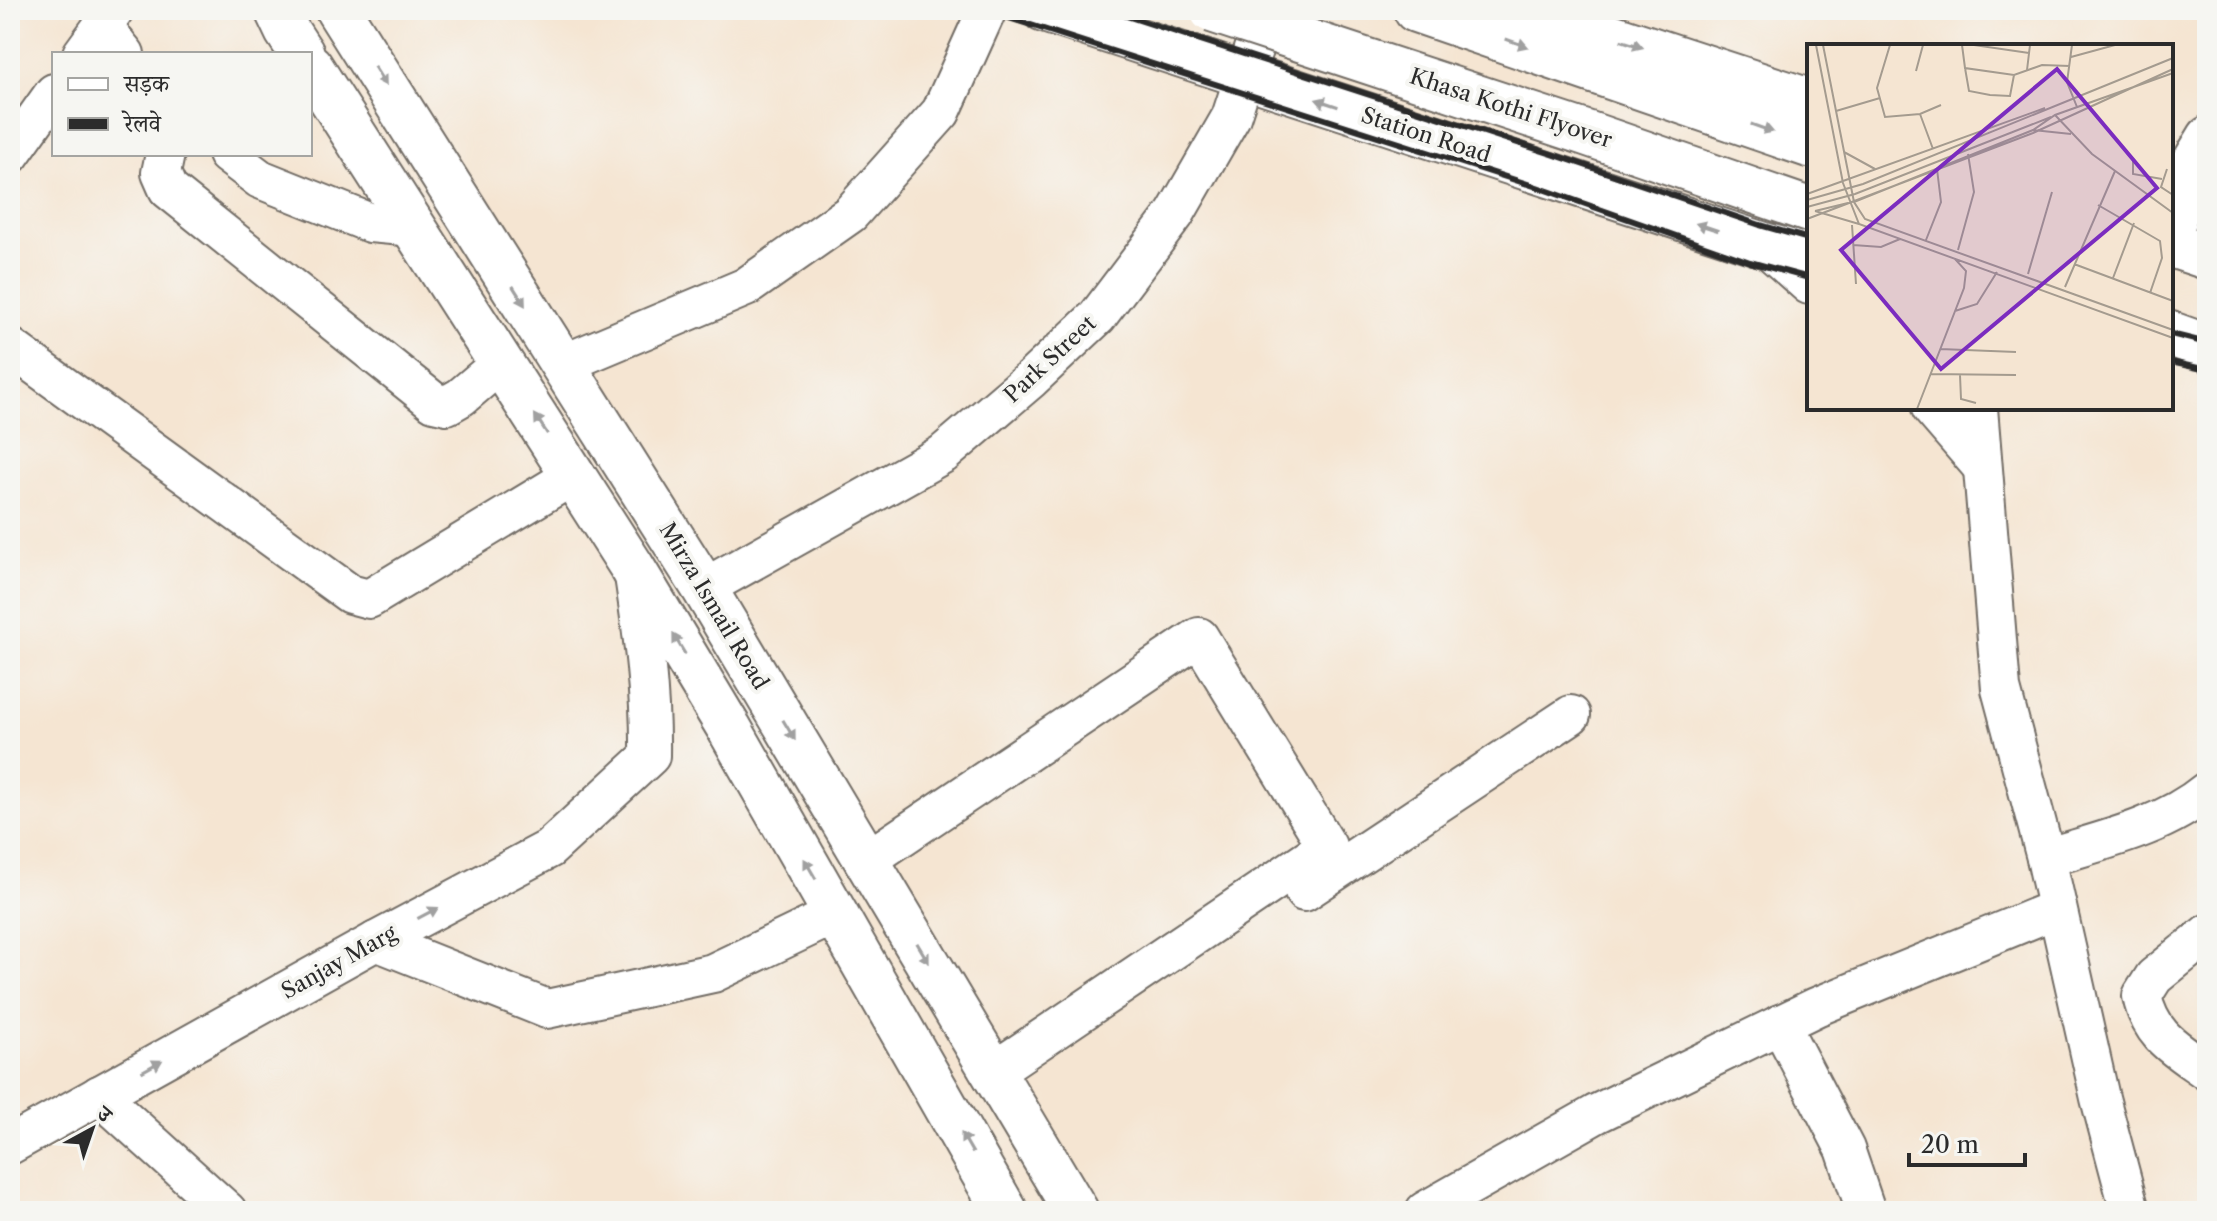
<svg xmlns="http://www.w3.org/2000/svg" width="2217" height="1221" font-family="'Libre Caslon Text','Noto Serif Devanagari',serif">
<rect width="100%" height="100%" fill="#f6f6f2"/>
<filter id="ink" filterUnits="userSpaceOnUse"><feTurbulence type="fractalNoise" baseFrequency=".0125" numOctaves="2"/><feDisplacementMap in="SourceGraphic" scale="16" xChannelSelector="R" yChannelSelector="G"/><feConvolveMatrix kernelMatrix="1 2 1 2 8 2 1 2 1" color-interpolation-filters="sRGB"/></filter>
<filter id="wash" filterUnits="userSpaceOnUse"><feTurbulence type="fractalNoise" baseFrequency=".006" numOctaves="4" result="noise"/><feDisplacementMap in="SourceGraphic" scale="32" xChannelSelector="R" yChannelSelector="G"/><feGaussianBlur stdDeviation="1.8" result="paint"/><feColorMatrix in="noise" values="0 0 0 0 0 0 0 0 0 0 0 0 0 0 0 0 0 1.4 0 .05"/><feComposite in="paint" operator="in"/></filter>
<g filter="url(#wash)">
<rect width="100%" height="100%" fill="#f5e5d2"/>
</g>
<g filter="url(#ink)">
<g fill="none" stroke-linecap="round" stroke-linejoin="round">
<defs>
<g id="minor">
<path d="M102 26 125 54"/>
<path d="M82 54 114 10"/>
<path d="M165 154 161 173 168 189 434 402 447 405 461 397 501 363"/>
<path d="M227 154 260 179 370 223 414 227"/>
<path d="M10 155 54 93"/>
<path d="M1764 245 1809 285"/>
<path d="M2171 249 2187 169 2207 136"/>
<path d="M10 347 350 594 369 599 574 475"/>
<path d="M563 364 746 287 850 214 941 112 987 10"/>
<path d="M1931 408 1982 467"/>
<path d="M1978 408 2001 689 2046 858 2100 1098 2130 1211"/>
<path d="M704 588 943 454 1031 379 1097 317 1175 214 1231 117 1266 10"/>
<path d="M2046 858C2100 841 2162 828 2207 791"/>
<path d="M867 860 1199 637 1327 846 994 1071"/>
<path d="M1304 892 1571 715"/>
<path d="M2207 934 2154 977 2142 996C2151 1037 2175 1048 2207 1071"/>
<path d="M376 941 547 1009 713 973 836 914"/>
<path d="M1780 1024 1845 1149 1866 1211"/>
<path d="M99 1095 227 1211"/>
<path d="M10 1145 376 941 549 849 650 756C651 694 643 636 634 576"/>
<path d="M1425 1211 1596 1114 1816 1007 2056 909"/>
</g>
<g id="major">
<path d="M277 10 287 31 302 54"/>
<path d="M338 10 704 588 1076 1211"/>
<path d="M1044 10 1764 245 1809 257"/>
<path d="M1416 10 1809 145"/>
<path d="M1531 10 1809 101"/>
<path d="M310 66 632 567 729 728 1005 1211"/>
<path d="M2171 245 2207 257"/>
<path d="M2171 334 2207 347"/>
</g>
</defs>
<use href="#minor" stroke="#726c65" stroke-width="42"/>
<use href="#major" stroke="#726c65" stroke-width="48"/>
<use href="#minor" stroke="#fff" stroke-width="38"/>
<use href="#major" stroke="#fff" stroke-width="44"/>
<g stroke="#2b2b2b" stroke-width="6">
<path d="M984 10 1537 187 1750 262 1809 278"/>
<path d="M1108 10 1552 154 1760 225 1809 239"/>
<path d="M2171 334 2207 343"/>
<path d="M2171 362 2207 370"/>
</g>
<defs>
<path id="major-bridge" d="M1212 10 1586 133 1809 210"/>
</defs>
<use href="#major-bridge" stroke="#726c65" stroke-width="48" stroke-linecap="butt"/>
<use href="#major-bridge" stroke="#fff" stroke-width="44"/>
</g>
<defs><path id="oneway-solid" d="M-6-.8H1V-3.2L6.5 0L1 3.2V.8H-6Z" transform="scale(2)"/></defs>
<g fill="#a0a0a0">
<use href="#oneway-solid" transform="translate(1517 43) rotate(19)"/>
<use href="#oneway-solid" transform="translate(1632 44) rotate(18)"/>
<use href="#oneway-solid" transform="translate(380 76) rotate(58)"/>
<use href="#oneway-solid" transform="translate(1327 103) rotate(-162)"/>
<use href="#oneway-solid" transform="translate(1762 128) rotate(19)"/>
<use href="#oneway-solid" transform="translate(1707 227) rotate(-162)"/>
<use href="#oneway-solid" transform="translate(519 296) rotate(58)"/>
<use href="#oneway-solid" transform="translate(541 424) rotate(-123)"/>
<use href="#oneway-solid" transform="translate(679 644) rotate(-121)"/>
<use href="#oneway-solid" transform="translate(789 730) rotate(59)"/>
<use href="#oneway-solid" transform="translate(810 869) rotate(-120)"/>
<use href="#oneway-solid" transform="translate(428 913) rotate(-28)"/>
<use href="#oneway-solid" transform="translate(923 953) rotate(59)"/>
<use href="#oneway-solid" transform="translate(152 1066) rotate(-29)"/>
<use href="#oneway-solid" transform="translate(967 1143) rotate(-120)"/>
</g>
</g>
<g text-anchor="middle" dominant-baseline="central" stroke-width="8" stroke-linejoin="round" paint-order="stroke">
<g font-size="22" fill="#2b2b2b" stroke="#f6f6f2">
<text transform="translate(1511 108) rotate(18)">Khasa Kothi Flyover</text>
<text transform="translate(1426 135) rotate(18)">Station Road</text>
<text transform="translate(1050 359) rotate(-43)">Park Street</text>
<text transform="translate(714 606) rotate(59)">Mirza Ismail Road</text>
<text transform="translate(339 962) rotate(-29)">Sanjay Marg</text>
</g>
</g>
<g transform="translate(1807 44)">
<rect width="366" height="366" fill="#f5e5d2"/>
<path fill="none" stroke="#a49b8f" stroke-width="2" d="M9 1 36 139 52 180 366 294M16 1 47 158 58 175 366 286M83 1 70 44 78 73 113 70 134 61M155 1 158 24 207 31 235 21 263 22M167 1 222 9M265 1 260 38 270 63M264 13 308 1M158 24 162 47 183 51 203 52 207 31M220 26 223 1M109 27 116 1M29 67 73 54M113 70 126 105M248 71 285 110 366 169M226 86 264 90M37 108 68 125M326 115V130L355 135M360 125 354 143 366 151M0 150 238 64M0 156 56 140 366 14M47 158 226 86 248 71 366 29M291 161 353 197 355 214 343 249M0 163 48 150 244 73M8 167 52 180M8 167 41 159M0 175 226 89 366 25M45 181 49 240M119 196 134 158 130 125M46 201 74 203 93 195M151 206 167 148 161 110M267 220 366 257M221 230 245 148M306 234 327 179M258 243 308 127M148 267 170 260 190 228M133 305 209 308M123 330 209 331M153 331 154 355 169 359M110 365 157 244 159 227 148 215"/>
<path fill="#7b2cbf" fill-opacity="0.15" stroke="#7b2cbf" stroke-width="4" d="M250 25 350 144 134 325 34 206Z"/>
<rect width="366" height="366" fill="none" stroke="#2b2b2b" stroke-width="4"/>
</g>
<rect width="2217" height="1221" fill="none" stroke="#f6f6f2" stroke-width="40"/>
<rect x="52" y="52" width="260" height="104" fill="#f6f6f2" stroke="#a5a5a2" stroke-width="2"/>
<rect x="68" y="78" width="40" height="12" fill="#ffffff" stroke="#a5a5a2" stroke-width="2"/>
<text x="124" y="92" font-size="24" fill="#2b2b2b">सड़क</text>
<rect x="68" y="118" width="40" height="12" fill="#2b2b2b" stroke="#a5a5a2" stroke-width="2"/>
<text x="124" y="132" font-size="24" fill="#2b2b2b">रेलवे</text>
<g transform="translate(92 1129) rotate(40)" stroke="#f6f6f2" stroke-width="6" paint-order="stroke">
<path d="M0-6L14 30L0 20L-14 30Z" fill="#2b2b2b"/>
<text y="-12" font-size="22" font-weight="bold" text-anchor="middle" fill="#2b2b2b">उ</text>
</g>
<path d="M1909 1153v12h116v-12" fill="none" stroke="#2b2b2b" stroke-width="4"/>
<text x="1921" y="1153" font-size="24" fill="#2b2b2b" stroke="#f6f6f2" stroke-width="6" paint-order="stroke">20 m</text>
</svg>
